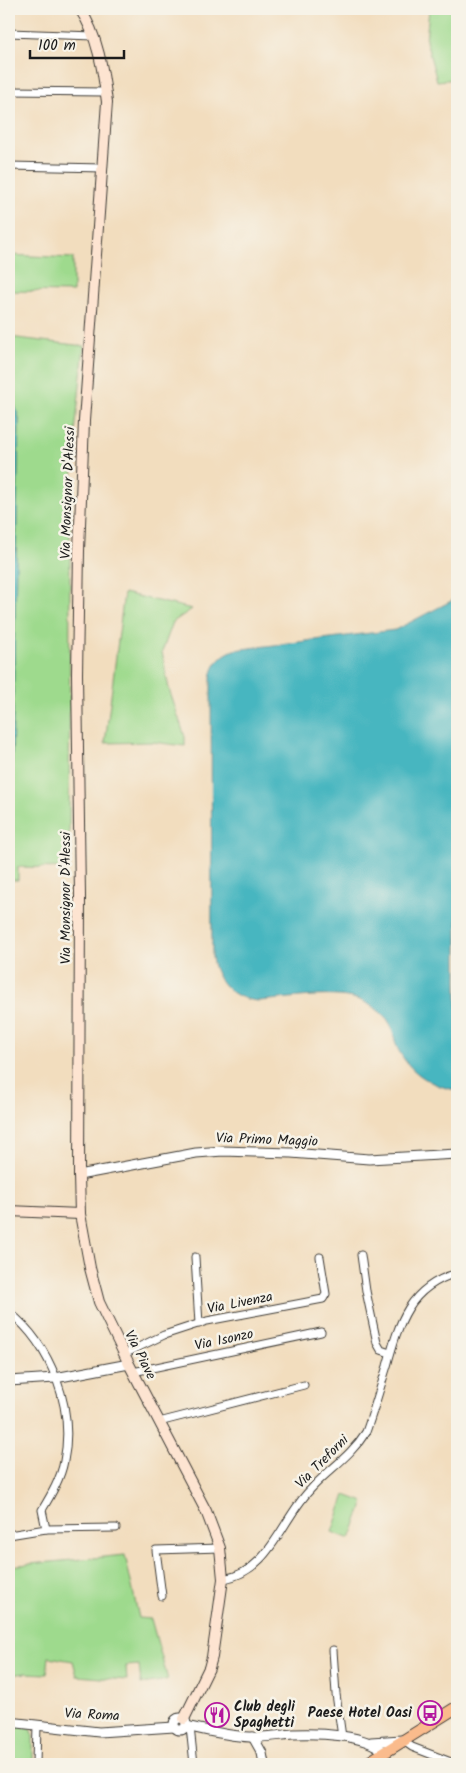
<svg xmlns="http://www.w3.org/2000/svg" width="466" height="1773" font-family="Kalam,sans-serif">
<rect width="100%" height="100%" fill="#f7f3e8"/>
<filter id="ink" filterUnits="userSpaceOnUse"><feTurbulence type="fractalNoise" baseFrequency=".02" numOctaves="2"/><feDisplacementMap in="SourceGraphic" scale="10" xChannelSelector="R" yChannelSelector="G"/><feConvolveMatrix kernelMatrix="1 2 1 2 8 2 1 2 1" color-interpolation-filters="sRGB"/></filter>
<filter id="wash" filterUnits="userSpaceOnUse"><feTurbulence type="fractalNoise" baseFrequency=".0096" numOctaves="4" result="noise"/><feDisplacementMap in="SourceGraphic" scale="20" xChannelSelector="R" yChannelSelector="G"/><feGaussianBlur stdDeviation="1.12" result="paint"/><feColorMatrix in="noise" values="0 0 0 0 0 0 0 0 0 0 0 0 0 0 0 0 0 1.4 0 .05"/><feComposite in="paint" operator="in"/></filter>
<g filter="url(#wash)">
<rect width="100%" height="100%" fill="#f2ddbe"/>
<g fill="#9eda8d" stroke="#5d7b54">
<path d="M429 9H457V79L437 81 426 41Z"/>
<path d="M9 255 73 258V292L9 291Z"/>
<path d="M9 337 84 346 74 443 70 538 69 868 18 867V880H9L19 419 15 405 9 397Z"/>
<path d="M124 593 192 609 173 622 162 652 169 689 185 737V746L152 742 105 743Z"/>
<path d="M345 1495 364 1502 350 1539 332 1532Z"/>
<path d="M125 1555 139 1618 151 1619 168 1680 141 1684 139 1665 126 1666 127 1680 77 1676 73 1661 49 1657 47 1674 26 1673 9 1675V1566Z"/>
<path d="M9 1723 30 1728 33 1736V1763L9 1764Z"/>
</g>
<g fill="#47b6c0" stroke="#32696e">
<path d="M9 397 15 405 19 419 11 815 9 824Z"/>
<path d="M457 598V1090H456C430 1086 408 1071 397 1047 394 1039 393 1029 389 1022 384 1013 371 1005 362 1001 337 990 287 999 259 1001 234 1000 215 982 212 957L211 678C213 664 221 655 234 650L395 630Z"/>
</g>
</g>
<g filter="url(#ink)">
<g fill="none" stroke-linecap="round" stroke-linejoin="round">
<defs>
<g id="minor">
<path d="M9 33 94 36"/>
<path d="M9 91 105 92"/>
<path d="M9 166 103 168"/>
<path d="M361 1255 366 1291 377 1343 381 1350 390 1353"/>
<path d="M195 1257 199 1324"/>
<path d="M9 1312C51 1345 75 1408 64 1461 61 1478 51 1495 42 1510L46 1529 9 1535"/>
<path d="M124 1354 164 1335 207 1321 323 1299 326 1294 320 1257"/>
<path d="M133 1372 321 1332"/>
<path d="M159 1422 304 1385"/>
<path d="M46 1529 116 1528"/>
<path d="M223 1579C270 1572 281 1520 310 1490 328 1470 351 1456 366 1432 374 1410 380 1388 387 1366 399 1322 409 1287 457 1273"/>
<path d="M162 1596 156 1550 220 1548"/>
<path d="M333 1650 336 1694 342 1737"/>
<path d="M190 1727 194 1764"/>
<path d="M402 1740 412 1747 456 1764"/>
<path d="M36 1764 37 1725"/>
</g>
<g id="tertiary">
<path d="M79 1175 196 1153 223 1151 291 1153 369 1159 457 1154"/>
<path d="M9 1381 55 1378 129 1364"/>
<circle cx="180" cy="1724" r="6"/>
<path d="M9 1722 99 1732 174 1727"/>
<path d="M186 1726C208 1731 228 1736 250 1737 264 1738 279 1735 293 1734 317 1733 367 1734 384 1752"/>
<path d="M253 1737 262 1753 264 1764"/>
<path d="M371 1742 402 1740"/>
</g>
<g id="secondary">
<path d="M80 9C98 36 103 70 107 102L84 421 79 551 77 674 80 896 79 1175 80 1214 90 1268 99 1302 129 1364 206 1511 220 1548 223 1579 212 1657 209 1668 184 1719"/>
<path d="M9 1211 80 1214"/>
</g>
<path id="primary" d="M366 1764 457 1707"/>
</defs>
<use href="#minor" stroke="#3c3934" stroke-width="9"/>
<use href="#tertiary" stroke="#3c3934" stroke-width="11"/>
<use href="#secondary" stroke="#3c3934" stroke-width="12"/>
<use href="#primary" stroke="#3c3934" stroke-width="13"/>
<use href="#minor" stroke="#fff" stroke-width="7"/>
<use href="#tertiary" stroke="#fff" stroke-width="9"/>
<use href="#secondary" stroke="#fde4d1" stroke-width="10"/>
<use href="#primary" stroke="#fabb8c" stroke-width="11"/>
</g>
</g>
<defs>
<symbol id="bus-ring" viewBox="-11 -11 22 22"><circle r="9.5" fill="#f7f3e8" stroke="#b5179e" stroke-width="1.5"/><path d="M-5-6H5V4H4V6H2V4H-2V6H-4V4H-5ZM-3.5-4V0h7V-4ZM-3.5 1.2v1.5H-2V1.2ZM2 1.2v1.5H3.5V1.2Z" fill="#b5179e"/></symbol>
<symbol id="restaurant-ring" viewBox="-11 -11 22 22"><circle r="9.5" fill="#f7f3e8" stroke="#b5179e" stroke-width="1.5"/><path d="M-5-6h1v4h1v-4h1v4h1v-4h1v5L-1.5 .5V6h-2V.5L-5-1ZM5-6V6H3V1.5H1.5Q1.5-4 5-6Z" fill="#b5179e"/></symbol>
</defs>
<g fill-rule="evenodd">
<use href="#bus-ring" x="416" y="1699" width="28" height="28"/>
<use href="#restaurant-ring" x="203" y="1701" width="28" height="28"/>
</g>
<g text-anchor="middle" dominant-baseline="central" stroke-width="5" stroke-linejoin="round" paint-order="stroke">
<g font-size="14" fill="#1c1c1c" stroke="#f7f3e8">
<text transform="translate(68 493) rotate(-88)">Via Monsignor D'Alessi</text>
<text transform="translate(66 898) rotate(-90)">Via Monsignor D'Alessi</text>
<text transform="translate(267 1140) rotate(2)">Via Primo Maggio</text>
<text transform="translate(240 1303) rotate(-11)">Via Livenza</text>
<text transform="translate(224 1340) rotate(-12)">Via Isonzo</text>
<text transform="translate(140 1355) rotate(63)">Via Piave</text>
<text transform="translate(322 1462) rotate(-45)">Via Treforni</text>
<text transform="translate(92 1715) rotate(3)">Via Roma</text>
</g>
<g font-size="14" font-weight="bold" fill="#1c1c1c" stroke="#f7f3e8" text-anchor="start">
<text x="234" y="1707">Club degli<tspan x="234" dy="16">Spaghetti</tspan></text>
<text x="412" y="1713" text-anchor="end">Paese Hotel Oasi</text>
</g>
</g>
<rect width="466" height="1773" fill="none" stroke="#f7f3e8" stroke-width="30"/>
<path d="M30 50v8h94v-8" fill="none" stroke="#1c1c1c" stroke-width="2.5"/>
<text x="38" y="50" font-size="15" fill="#1c1c1c" stroke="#f7f3e8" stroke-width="4" paint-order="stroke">100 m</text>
</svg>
